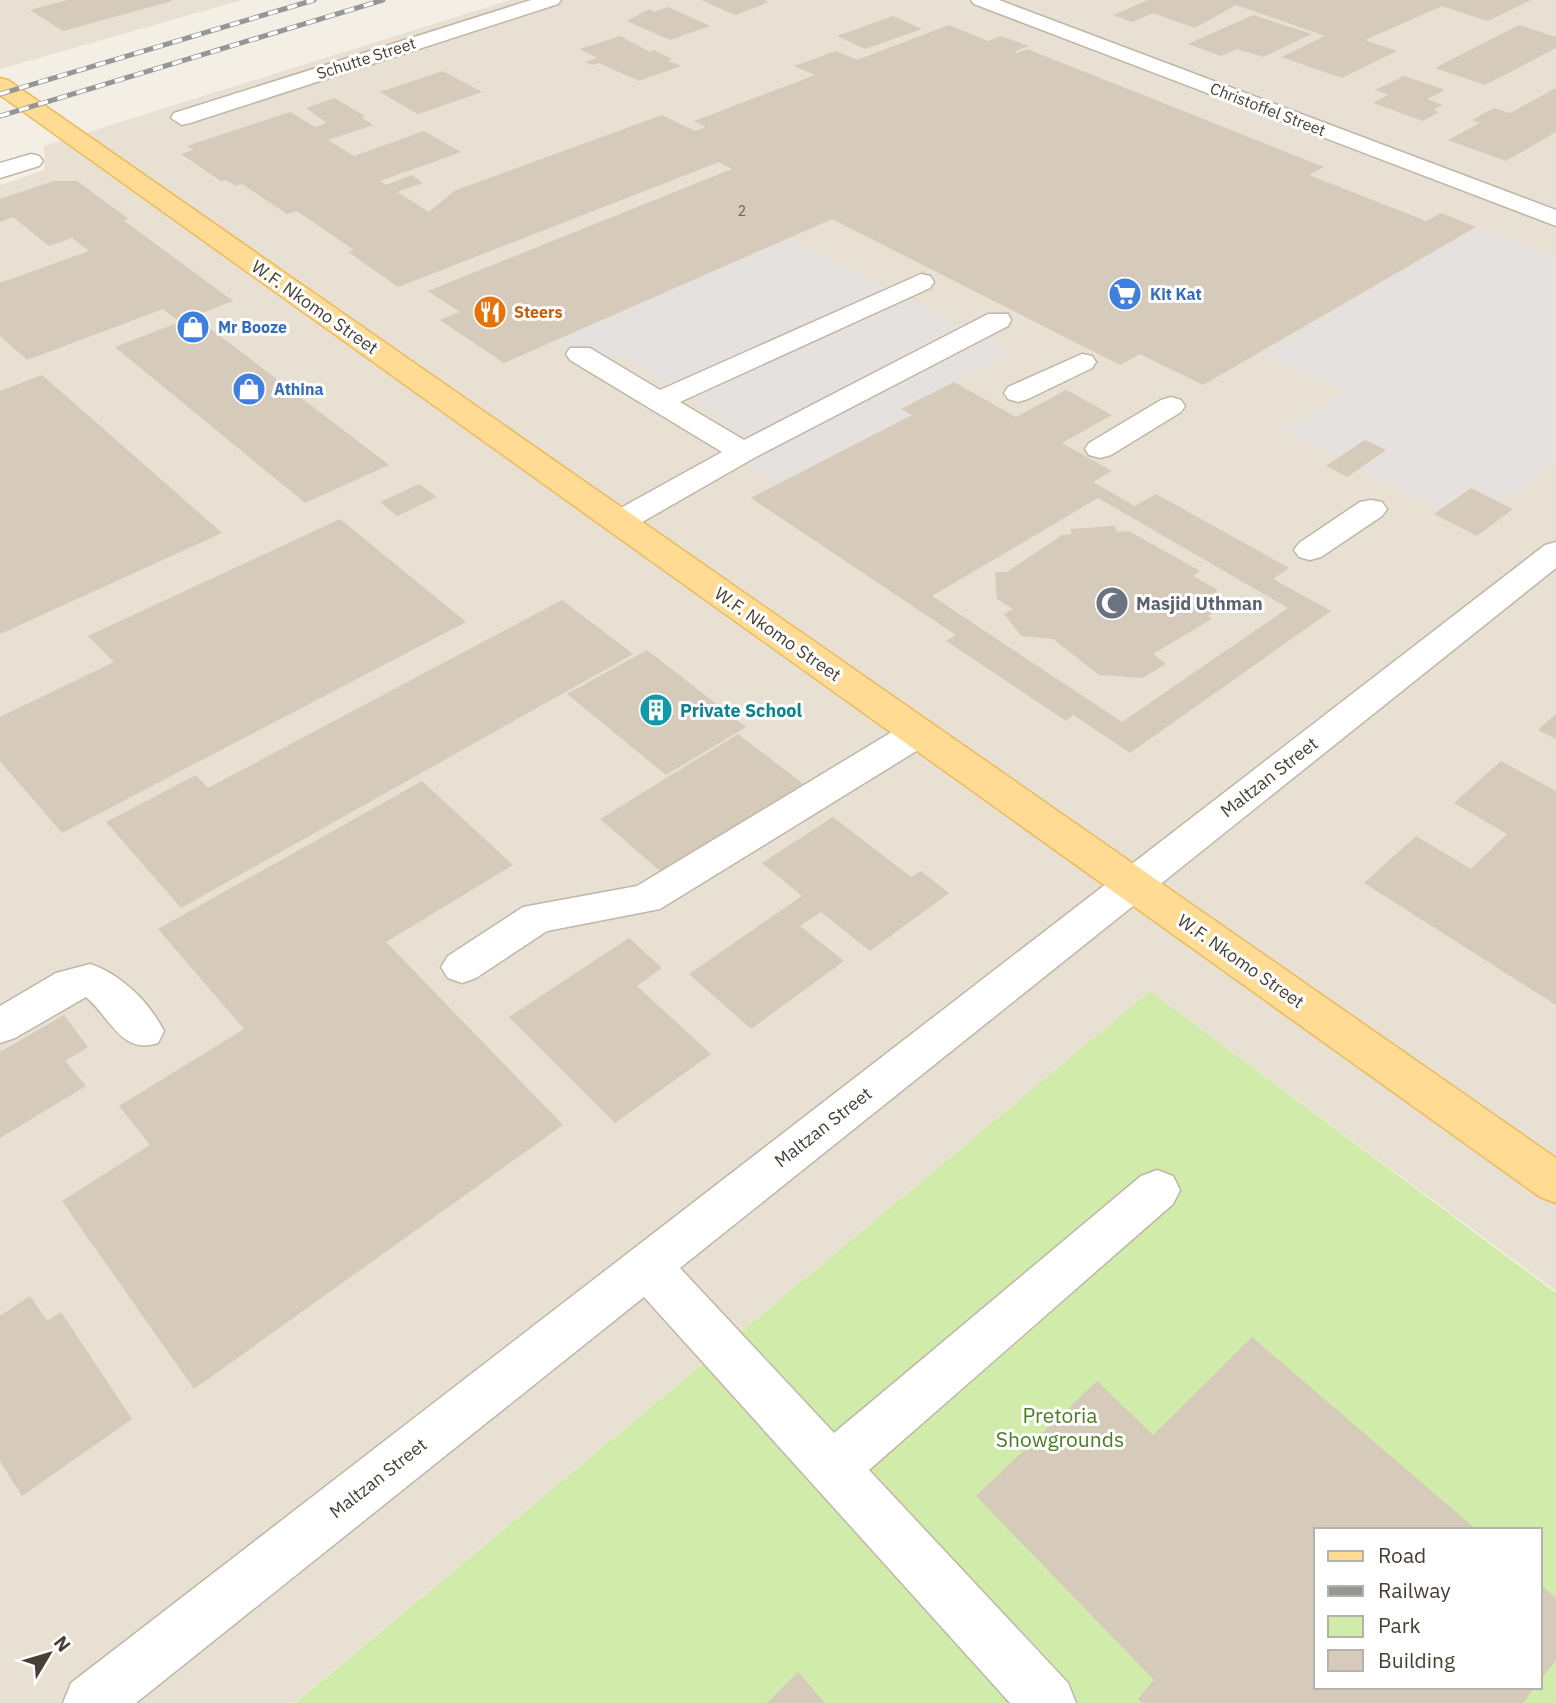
<svg xmlns="http://www.w3.org/2000/svg" width="1556" height="1703" font-family="'IBM Plex Sans',sans-serif">
<rect width="100%" height="100%" fill="#f4efe5"/>
<g fill="#e8e0d3">
<path d="M0 0H242L0 69Z"/>
<path d="M510 0H1556V1291L1150 991 294 1703H0V185L45 170 44 146Z"/>
</g>
<path fill="#d1ebab" fill-rule="evenodd" d="M1150 991 1556 1293V1703H295ZM1316 1530H1540V1687H1316Z"/>
<g fill="#e4e1de">
<path d="M1476 227 1556 258V461L1500 502 1471 488 1441 510 1359 469 1386 450 1365 440 1338 457 1284 431 1345 392 1262 353Z"/>
<path d="M790 238 1009 352 902 409 912 415 778 485 727 452 731 424 624 357H580L554 341Z"/>
</g>
<g fill="#d6caba" fill-rule="evenodd">
<path d="M68 0H172V1L63 31 30 10Z"/>
<path d="M701 0H764L769 2 735 15Z"/>
<path d="M1148 0H1531L1488 21 1442 6 1365 40 1397 51 1342 78 1281 57 1325 36 1236 5 1195 28 1153 13 1132 22 1113 15Z"/>
<path d="M668 7 710 26 670 40 627 21 649 9 654 12Z"/>
<path d="M1253 15 1312 34 1263 57 1237 49 1221 56 1188 44Z"/>
<path d="M893 16 922 29 865 49 837 36Z"/>
<path d="M949 25 988 41 1001 36 1028 46 1014 52 1017 53 1027 49 1324 167 1309 175 1426 221 1441 213 1476 227 1203 385 1140 354 1120 365 832 219 504 363 440 320 460 312 428 291 732 169 719 162 398 287 348 252 354 250 297 211 287 214 242 184 236 186 225 180 221 181 181 154 193 150 187 146 290 112 315 127 327 123 306 108 334 98 365 116 361 117 373 125 328 140 354 156 424 131 461 152 380 181 386 185 412 175 423 183 397 192 429 212 454 191 662 115 695 131 706 127 694 121 815 75 794 66 836 51 857 60Z"/>
<path d="M1519 25 1556 37V48L1485 85 1435 68Z"/>
<path d="M620 36 650 52 654 50 672 59 668 61 681 66 639 81 599 63 592 65 585 62 597 58 580 49Z"/>
<path d="M443 71 482 92 418 114 380 92Z"/>
<path d="M1404 76 1445 90 1427 99 1443 105 1433 110 1439 112 1423 121 1373 103 1388 95 1375 90Z"/>
<path d="M1556 88V132L1506 161 1448 140 1480 123 1472 120 1494 108 1510 113Z"/>
<path d="M54 181H77L129 219 123 220 233 301 194 316 389 465 305 503 115 347 180 322 163 309 27 360 0 336V283L89 251 72 238 49 246 13 217 0 222V199Z"/>
<path d="M42 375 222 533 0 634V391Z"/>
<path d="M954 382 1016 417 1066 390 1112 415 1062 443 1112 471 1093 482 1135 506 1156 494 1289 568 1273 579 1331 611 1130 753 1073 715 1066 721 946 641 956 635 751 498 912 415 901 409ZM1098 498 1288 608 1122 722 932 596Z"/>
<path d="M1365 440 1386 450 1347 477 1326 466Z"/>
<path d="M419 484 437 497 397 516 380 502Z"/>
<path d="M1471 488 1513 509 1477 536 1434 514Z"/>
<path d="M340 519 466 622 62 833 0 761V717L114 662 88 636Z"/>
<path d="M1115 526 1117 532 1129 531 1200 571 1193 576 1216 589 1223 606 1208 616 1212 619 1153 654 1166 664 1142 678 1099 675 1053 639 1021 636 1004 614 1013 609 997 599 995 572H1007L1062 535 1072 534 1070 529Z"/>
<path d="M562 600 633 654 181 908 106 822 196 775 208 788Z"/>
<path d="M647 650 746 727 666 775 567 694Z"/>
<path d="M1556 714V739L1538 730Z"/>
<path d="M738 734 806 786 667 877 600 819Z"/>
<path d="M1501 761 1556 791V1005L1364 883 1416 836 1471 869 1507 834 1454 803Z"/>
<path d="M422 781 513 865 386 942 563 1125 194 1389 62 1201 150 1145 119 1106 244 1029 158 929Z"/>
<path d="M833 817 911 877 921 871 949 893 870 951 821 912 800 926 844 961 751 1029 689 974 802 896 762 863Z"/>
<path d="M629 938 662 968 637 986 711 1054 615 1123 509 1017Z"/>
<path d="M64 1015 88 1047 65 1061 86 1086 0 1138V1052Z"/>
<path d="M30 1296 47 1321 61 1312 132 1419 22 1496 0 1461V1316Z"/>
<path d="M1252 1337 1477 1530H1316V1687H1535L1523 1703H1142L1138 1699 1154 1680 976 1496 1097 1381 1153 1435Z"/>
<path d="M1540 1584 1556 1598V1660L1540 1680Z"/>
<path d="M798 1672 825 1703H767Z"/>
</g>
<g fill="none" stroke-linecap="round" stroke-linejoin="round">
<defs>
<g id="minor">
<path d="M531 0H561L558 4 190 123 182 125 171 118 174 113Z"/>
<path d="M971 0H999L1556 210V226L974 4Z"/>
<path d="M31 154 39 156 43 161 39 166 0 178V163Z"/>
<path d="M921 274 930 276 934 282 930 288 680 402 744 440 988 314H1008L1011 320 1008 326 754 458 630 529 619 531 608 529 603 522 608 515 722 452 570 360 566 354 570 348H590L660 390Z"/>
<path d="M1082 354 1092 356 1096 362 1092 368 1028 399 1018 402 1008 399 1004 393 1008 387Z"/>
<path d="M1171 397 1181 400 1185 406 1181 412 1111 455 1100 458 1089 455 1085 449 1089 443 1161 400Z"/>
<path d="M1371 500 1382 502 1387 509 1382 516 1321 557 1310 560 1299 557 1294 550 1299 543 1360 502Z"/>
<path d="M1556 542V568L680 1268 834 1433 1141 1176 1157 1170 1173 1176 1180 1190 1173 1204 869 1470 1068 1683 1076 1703H1010L644 1297 136 1703H63L71 1683 1545 545Z"/>
<path d="M918 721 931 724 936 733 931 742 660 909 547 931 476 978 462 983 448 978 441 967 448 956 523 907 637 886 905 724Z"/>
<path d="M90 964C121 974 149 1002 164 1031L158 1043C121 1055 111 1018 86 997L15 1038 0 1043V1006L56 973Z"/>
</g>
<path id="major" d="M0 78 8 80 1556 1158V1203L1540 1197 0 95Z"/>
</defs>
<use href="#minor" stroke="#c0b6a7" stroke-width="3"/>
<use href="#major" stroke="#ecba5b" stroke-width="3"/>
<use href="#minor" fill="#fff" fill-rule="evenodd"/>
<use href="#major" fill="#ffdb93" fill-rule="evenodd"/>
<defs>
<g id="rail">
<path d="M0 94 314 0"/>
<path d="M0 116 383 0"/>
</g>
</defs>
<use href="#rail" stroke="#969696" stroke-width="5"/>
<use href="#rail" stroke="#fff" stroke-width="3.5" stroke-dasharray="10" stroke-linecap="butt"/>
</g>
<defs>
<symbol id="supermarket-disc" viewBox="-11 -11 22 22"><circle r="9.5" fill="#3f7fe0" stroke="#fff"/><path d="M-6-5.5h2.5l.6 2H6L4.5 2H-2.5L-4.4-4H-6ZM-1.5 3.2a1.3 1.3 0 1 0 .1 0ZM3 3.2a1.3 1.3 0 1 0 .1 0Z" fill="#fff"/></symbol>
<symbol id="restaurant-disc" viewBox="-11 -11 22 22"><circle r="9.5" fill="#e8710a" stroke="#fff"/><path d="M-5-6h1v4h1v-4h1v4h1v-4h1v5L-1.5 .5V6h-2V.5L-5-1ZM5-6V6H3V1.5H1.5Q1.5-4 5-6Z" fill="#fff"/></symbol>
<symbol id="shop-disc" viewBox="-11 -11 22 22"><circle r="9.5" fill="#3f7fe0" stroke="#fff"/><path d="M-5-2.5h2.3a2.7 3.5 0 0 1 5.4 0H5L5.5 6h-11ZM-1.5-2.5h3a1.5 2.3 0 0 0-3 0Z" fill="#fff"/></symbol>
<symbol id="mosque-disc" viewBox="-11 -11 22 22"><circle r="9.5" fill="#6b7280" stroke="#fff"/><path d="M3.5-4.9A6 6 0 1 0 3.5 4.9A5 5 0 1 1 3.5-4.9Z" fill="#fff"/></symbol>
<symbol id="building-disc" viewBox="-11 -11 22 22"><circle r="9.5" fill="#0f9aa8" stroke="#fff"/><path d="M-4-6H4V6H1V3H-1V6H-4ZM-2.5-4.3h1.7v1.8h-1.7ZM.8-4.3h1.7v1.8H.8ZM-2.5-1h1.7V.8h-1.7ZM.8-1h1.7V.8H.8Z" fill="#fff"/></symbol>
</defs>
<g fill-rule="evenodd">
<use href="#supermarket-disc" x="1106" y="275" width="38" height="38"/>
<use href="#restaurant-disc" x="471" y="293" width="38" height="38"/>
<use href="#shop-disc" x="174" y="308" width="38" height="38"/>
<use href="#shop-disc" x="230" y="370" width="38" height="38"/>
<use href="#mosque-disc" x="1093" y="584" width="38" height="38"/>
<use href="#building-disc" x="637" y="691" width="38" height="38"/>
</g>
<g text-anchor="middle" dominant-baseline="central" stroke-width="6" stroke-linejoin="round" paint-order="stroke">
<g font-size="14" fill="#6b6256">
<text x="742" y="211">2</text>
</g>
<g font-size="16" fill="#473f34" stroke="#fff">
<text transform="translate(366 58) rotate(-18)">Schutte Street</text>
<text transform="translate(1268 109) rotate(21)">Christoffel Street</text>
</g>
<g font-size="16" font-weight="bold" fill="#366cbe" stroke="#fff" text-anchor="start">
<text x="1150" y="294">Kit Kat</text>
<text x="218" y="327">Mr Booze</text>
<text x="274" y="389">Athina</text>
</g>
<g font-size="16" font-weight="bold" fill="#c56008" stroke="#fff" text-anchor="start">
<text x="514" y="312">Steers</text>
</g>
<g font-size="18" fill="#473f34" stroke="#fff">
<text transform="translate(315 307) rotate(35)">W.F. Nkomo Street</text>
<text transform="translate(778 634) rotate(35)">W.F. Nkomo Street</text>
<text transform="translate(1269 777) rotate(-38)">Maltzan Street</text>
<text transform="translate(1241 961) rotate(35)">W.F. Nkomo Street</text>
<text transform="translate(823 1127) rotate(-38)">Maltzan Street</text>
<text transform="translate(378 1478) rotate(-38)">Maltzan Street</text>
</g>
<g font-size="18" font-weight="bold" fill="#5b616d" stroke="#fff" text-anchor="start">
<text x="1136" y="603">Masjid Uthman</text>
</g>
<g font-size="18" font-weight="bold" fill="#0d838f" stroke="#fff" text-anchor="start">
<text x="680" y="710">Private School</text>
</g>
<g font-size="21" fill="#497d23" stroke="#fff">
<text x="1060" y="1415">Pretoria<tspan x="1060" dy="24">Showgrounds</tspan></text>
</g>
</g>
<rect x="1314" y="1528" width="228" height="161" fill="#ffffff" stroke="#b5b2ae" stroke-width="2"/>
<rect x="1328" y="1551" width="35" height="10" fill="#ffdb93" stroke="#b5b2ae" stroke-width="2"/>
<text x="1378" y="1563" font-size="21" fill="#473f34">Road</text>
<rect x="1328" y="1586" width="35" height="10" fill="#969696" stroke="#b5b2ae" stroke-width="2"/>
<text x="1378" y="1598" font-size="21" fill="#473f34">Railway</text>
<rect x="1328" y="1616" width="35" height="21" fill="#d1ebab" stroke="#b5b2ae" stroke-width="2"/>
<text x="1378" y="1633" font-size="21" fill="#473f34">Park</text>
<rect x="1328" y="1650" width="35" height="21" fill="#d6caba" stroke="#b5b2ae" stroke-width="2"/>
<text x="1378" y="1668" font-size="21" fill="#473f34">Building</text>
<g transform="translate(49 1654) rotate(52)" stroke="#ffffff" stroke-width="5" paint-order="stroke">
<path d="M0-5L12 26L0 18L-12 26Z" fill="#473f34"/>
<text y="-10" font-size="19" font-weight="bold" text-anchor="middle" fill="#473f34">N</text>
</g>
</svg>
